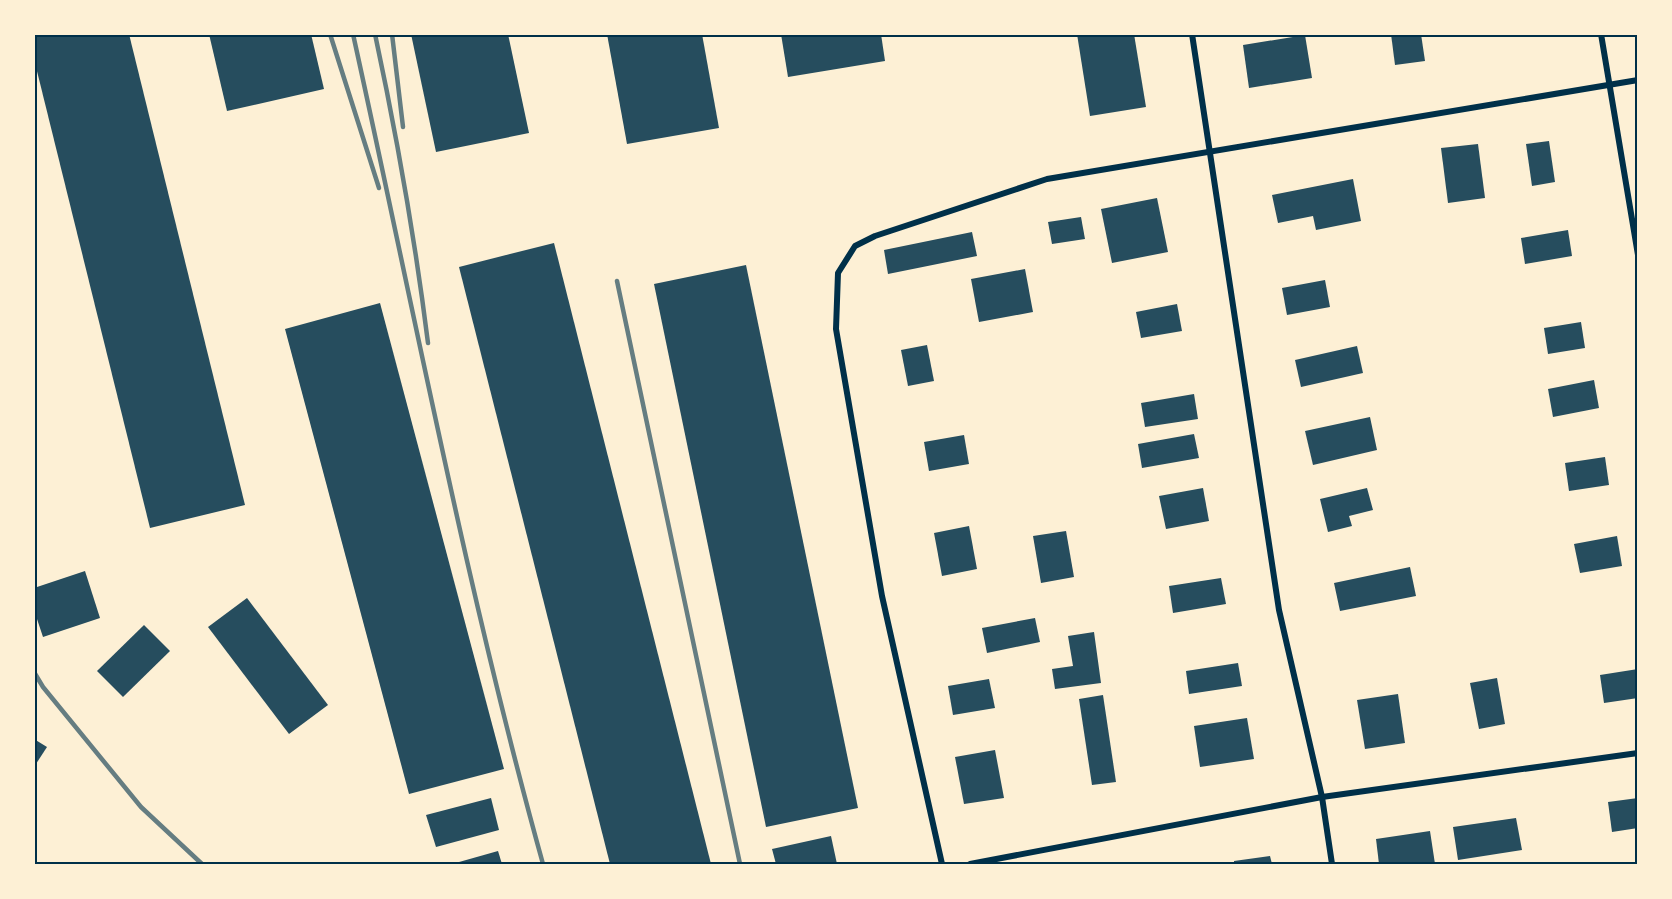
<svg xmlns="http://www.w3.org/2000/svg" width="1672" height="899" font-family="'Sofia Sans Condensed',sans-serif">
<rect width="100%" height="100%" fill="#fdf0d5"/>
<g fill="#264d5e">
<path d="M34 34H129L245 505 150 528 34 59Z"/>
<path d="M209 34H311L324 89 227 111Z"/>
<path d="M411 34H508L529 133 436 152Z"/>
<path d="M607 34H702L719 128 627 144Z"/>
<path d="M781 34H881L885 61 788 77Z"/>
<path d="M1077 34H1134L1146 107 1090 116Z"/>
<path d="M1391 34H1421L1425 61 1395 65Z"/>
<path d="M1305 35 1312 78 1249 88 1243 45Z"/>
<path d="M1549 141 1555 182 1532 186 1526 144Z"/>
<path d="M1478 144 1485 198 1448 203 1441 148Z"/>
<path d="M1353 179 1361 221 1316 230 1313 216 1278 223 1272 195Z"/>
<path d="M1157 198 1168 252 1112 263 1101 209Z"/>
<path d="M1081 217 1085 239 1052 244 1048 222Z"/>
<path d="M1568 230 1572 256 1525 264 1521 238Z"/>
<path d="M972 232 977 256 888 274 884 250Z"/>
<path d="M554 243 711 864H610L459 267Z"/>
<path d="M746 265 858 808 766 827 654 284Z"/>
<path d="M1025 269 1033 312 979 322 971 279Z"/>
<path d="M1325 280 1330 307 1287 315 1282 288Z"/>
<path d="M380 303 504 769 409 794 285 329Z"/>
<path d="M1177 304 1182 331 1141 338 1136 312Z"/>
<path d="M1581 322 1585 348 1548 354 1544 328Z"/>
<path d="M927 345 934 381 908 386 901 350Z"/>
<path d="M1357 346 1363 373 1301 387 1295 360Z"/>
<path d="M1594 380 1599 408 1553 417 1548 389Z"/>
<path d="M1194 394 1198 419 1145 427 1141 403Z"/>
<path d="M1370 417 1377 450 1313 465 1305 431Z"/>
<path d="M1194 434 1199 458 1142 468 1138 444Z"/>
<path d="M964 435 969 464 929 471 924 442Z"/>
<path d="M1605 457 1609 485 1569 491 1565 463Z"/>
<path d="M1203 488 1209 521 1166 529 1159 496Z"/>
<path d="M1367 488 1373 510 1349 516 1352 526 1328 532 1320 499Z"/>
<path d="M969 526 977 569 942 576 934 533Z"/>
<path d="M1066 531 1074 577 1041 583 1033 536Z"/>
<path d="M1617 536 1622 566 1580 573 1574 544Z"/>
<path d="M1410 567 1416 596 1340 611 1334 583Z"/>
<path d="M85 571 100 618 43 637 34 610V588Z"/>
<path d="M1221 578 1226 604 1173 613 1169 586Z"/>
<path d="M247 598 328 705 289 734 208 627Z"/>
<path d="M1035 618 1040 642 987 653 982 628Z"/>
<path d="M144 625 170 651 123 697 97 671Z"/>
<path d="M1094 632 1101 683 1055 689 1052 669 1073 666 1068 636Z"/>
<path d="M1238 663 1242 686 1189 694 1186 671Z"/>
<path d="M1638 669V698L1604 703 1600 675Z"/>
<path d="M1497 678 1505 724 1479 729 1470 683Z"/>
<path d="M989 679 995 708 953 715 948 686Z"/>
<path d="M1398 694 1405 743 1365 749 1357 700Z"/>
<path d="M1103 695 1116 782 1092 785 1079 699Z"/>
<path d="M1247 718 1254 759 1200 767 1194 726Z"/>
<path d="M34 739 47 747 34 767Z"/>
<path d="M995 750 1004 798 964 804 955 757Z"/>
<path d="M491 798 499 830 436 847 426 815Z"/>
<path d="M1638 798V828L1612 832 1608 802Z"/>
<path d="M1516 818 1522 850 1458 860 1453 827Z"/>
<path d="M1430 831 1435 864H1379L1376 839Z"/>
<path d="M831 836 837 864H776L772 849Z"/>
<path d="M498 851 502 864H452Z"/>
<path d="M1270 856 1272 864H1234V861Z"/>
</g>
<g fill="none" stroke-linecap="round" stroke-linejoin="round">
<g stroke="#003049" stroke-width="6">
<path d="M1192 34 1279 610 1322 797 1332 864"/>
<path d="M1601 34 1638 255"/>
<path d="M942 864 882 596 836 329 838 273 855 246 875 236 1047 179 1638 80"/>
<path d="M970 864 1322 797 1638 753"/>
</g>
<g stroke="#657d81" stroke-width="4.5">
<path d="M330 34 379 188"/>
<path d="M353 34C414 311 467 591 543 864"/>
<path d="M375 34C397 137 415 239 428 343"/>
<path d="M392 34 403 127"/>
<path d="M617 281 740 864"/>
<path d="M34 672 43 687 141 807 202 864"/>
</g>
</g>
<rect width="1672" height="899" fill="none" stroke="#fdf0d5" stroke-width="72"/>
<rect x="36" y="36" width="1600" height="827" fill="none" stroke="#003049" stroke-width="2"/>
</svg>
